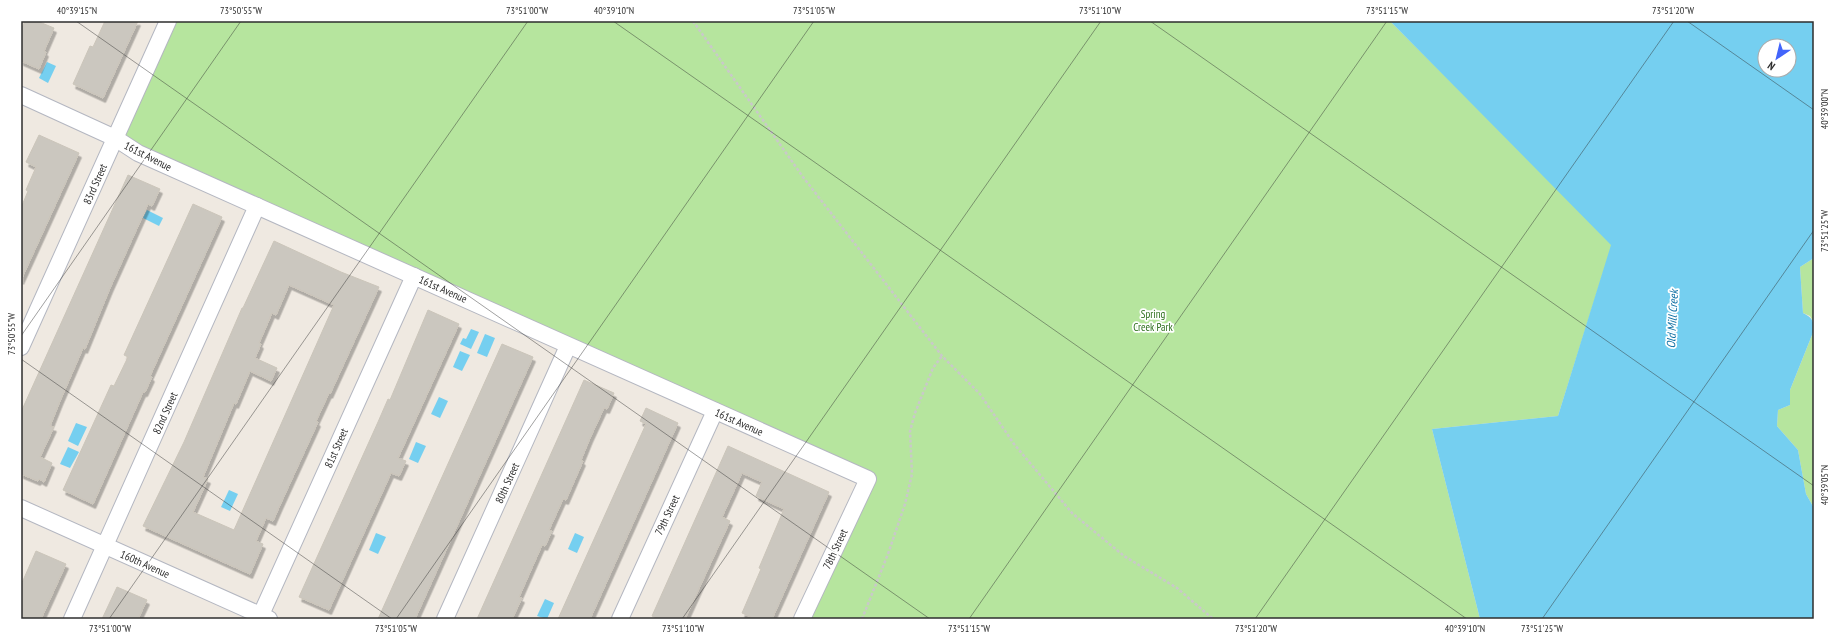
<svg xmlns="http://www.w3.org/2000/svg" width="1835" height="640" font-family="'PT Sans Narrow',sans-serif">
<defs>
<filter id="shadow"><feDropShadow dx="2.5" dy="4.5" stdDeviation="0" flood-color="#0004"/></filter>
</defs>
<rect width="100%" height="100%" fill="#efe9e1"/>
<g fill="#b6e59e">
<path d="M168 21H1390L1612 244 1558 416 1432 429 1480 619H802L868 479 115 138Z"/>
<path d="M1814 258V323L1810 316 1803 313 1800 267Z"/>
<path d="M1814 330V508L1806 494 1798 450 1777 426 1778 410 1790 405V390Z"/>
</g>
<g fill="#75cff0" fill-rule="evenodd">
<path d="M1390 21H1814V258L1800 267 1803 313C1811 317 1814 320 1814 330L1790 390V405L1778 410 1777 426 1798 450 1806 494 1814 508V619H1480L1432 429 1558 416 1611 245ZM1765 46H1789V70H1765Z"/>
<path d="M47 62 56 66 48 83 39 78Z"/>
<path d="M147 210 163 218 159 226 143 218Z"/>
<path d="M471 329 479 332 471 349 460 344 463 338 466 339Z"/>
<path d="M485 334 495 338 487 357 477 353Z"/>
<path d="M460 351 470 355 462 371 453 367Z"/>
<path d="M439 397 448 401 440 418 431 414Z"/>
<path d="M76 423 87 427 78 446 68 441Z"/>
<path d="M416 442 426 446 418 463 409 459Z"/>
<path d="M68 447 79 452 70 468 60 464Z"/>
<path d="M229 490 238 494 230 511 221 507Z"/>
<path d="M376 533 386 537 378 554 369 550Z"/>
<path d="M575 533 584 537 577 553 568 549Z"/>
<path d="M545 599 554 603 547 619 537 616Z"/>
</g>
<g fill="#cbc7bf" stroke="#cbc5ba" fill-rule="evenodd" filter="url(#shadow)">
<path d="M25 21H37L54 28 44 51 46 52 39 69 21 61V30Z"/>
<path d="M105 21H138L103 98 73 84 90 46 93 47Z"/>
<path d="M39 135 79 153 21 280V208L28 191 26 190 36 167 26 162Z"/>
<path d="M128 175 160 189 152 206 148 204 110 288 85 349 83 348 60 401 50 426 54 427 40 457 52 463 44 482 39 479 38 481 21 474V412Z"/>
<path d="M193 204 222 217 150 376 152 377 145 392H143L93 504 63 490 111 385 114 386 128 357 124 355Z"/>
<path d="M274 241 341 272 379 287 330 394 329 393 316 421 318 422 280 505 273 521 266 518 256 541 263 544 250 574 143 526 184 442 242 308H243ZM289 285 334 305 234 530 193 512 208 479 203 477 234 403 236 404 250 371 271 381 277 368 255 358 261 344 259 343 272 313 276 315Z"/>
<path d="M428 310 459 324 398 458 406 461 399 476 391 473 329 610 299 597 378 422 388 399 390 400Z"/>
<path d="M502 344 533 357 466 506 415 619H378Z"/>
<path d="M584 380 614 393 607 409 604 408 590 438 581 460 583 461 576 477 566 500 563 499 549 530 552 531 545 546 542 545 519 597 522 598 512 619H477Z"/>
<path d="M646 408 678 423 590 619H558L646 424 640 421Z"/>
<path d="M728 446 829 492 772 619H755L742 613 761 569 759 568 784 509 756 496 762 482 742 473 722 517 730 521 685 619H659L652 616Z"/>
<path d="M36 551 66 564 41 619H27L21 616V585Z"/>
<path d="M117 587 147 600 138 619H102Z"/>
</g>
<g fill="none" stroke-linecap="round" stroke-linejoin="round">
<defs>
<g id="minor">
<path d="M21 95 115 138 138 153 868 479 802 619"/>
<path d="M21 347 168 21"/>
<path d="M21 508 269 619"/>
<path d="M72 619 257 206"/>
<path d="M259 619 414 276"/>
<path d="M445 619 568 346"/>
<path d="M620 619 715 411"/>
</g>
</defs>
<use href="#minor" stroke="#b4b7c1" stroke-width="18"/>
<g stroke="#c9c9c9" stroke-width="2.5" stroke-dasharray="3 2" stroke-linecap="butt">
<path d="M693 21 803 177 942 356 980 394 1014 444 1072 513 1124 556 1177 588 1213 619"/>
<path d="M862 619 888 554 905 504 912 474 910 431 915 413 933 368 942 356"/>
</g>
<use href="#minor" stroke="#fff" stroke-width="16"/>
</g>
<path fill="none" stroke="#2e2e2e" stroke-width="1" stroke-opacity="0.45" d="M76 21 930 619M613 21 1467 619M1150 21 1814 486M1687 21 1814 110M21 336 241 21M21 359 392 619M109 619 528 21M396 619 814 21M682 619 1101 21M969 619 1387 21M1255 619 1674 21M1542 619 1814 230"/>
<g text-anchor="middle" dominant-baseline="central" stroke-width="3.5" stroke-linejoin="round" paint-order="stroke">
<g font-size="11" fill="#2e2e2e" stroke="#fff">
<text transform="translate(148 156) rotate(27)">161st Avenue</text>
<text transform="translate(95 184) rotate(-66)">83rd Street</text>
<text transform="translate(443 289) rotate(24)">161st Avenue</text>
<text transform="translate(165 413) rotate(-66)">82nd Street</text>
<text transform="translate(739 422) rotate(24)">161st Avenue</text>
<text transform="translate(336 448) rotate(-66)">81st Street</text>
<text transform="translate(507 483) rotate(-66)">80th Street</text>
<text transform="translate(667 515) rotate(-65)">79th Street</text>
<text transform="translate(835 549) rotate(-65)">78th Street</text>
<text transform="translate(145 564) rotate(24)">160th Avenue</text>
</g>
<g font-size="11" fill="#2c6e1b" stroke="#fff">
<text x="1153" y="314">Spring<tspan x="1153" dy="13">Creek Park</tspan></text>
</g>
<g font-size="12" font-style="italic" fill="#0d6fa3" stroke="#fff">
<text transform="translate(1672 319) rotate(-87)">Old Mill Creek</text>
</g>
</g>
<rect width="1835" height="640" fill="none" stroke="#ffffff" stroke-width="44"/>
<g transform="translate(1777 58) rotate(215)"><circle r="19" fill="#ffffff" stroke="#ababab"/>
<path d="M0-3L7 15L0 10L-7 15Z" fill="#4264fb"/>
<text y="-6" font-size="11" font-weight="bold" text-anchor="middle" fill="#2e2e2e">N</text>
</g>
<rect x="22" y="22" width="1791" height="596" fill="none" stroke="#2e2e2e" stroke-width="1.5"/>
<g font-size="10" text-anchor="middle" fill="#2e2e2e">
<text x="77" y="14">40°39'15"N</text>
<text x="241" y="14">73°50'55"W</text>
<text x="527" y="14">73°51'00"W</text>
<text x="614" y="14">40°39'10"N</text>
<text x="814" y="14">73°51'05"W</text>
<text x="1100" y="14">73°51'10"W</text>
<text x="1387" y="14">73°51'15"W</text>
<text x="1673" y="14">73°51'20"W</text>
<text transform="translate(1824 109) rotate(-90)" y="4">40°39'00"N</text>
<text transform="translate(1824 231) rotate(-90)" y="4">73°51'25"W</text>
<text transform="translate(11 334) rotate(-90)" y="4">73°50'55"W</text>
<text transform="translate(1824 485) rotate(-90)" y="4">40°39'05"N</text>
<text x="110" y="632">73°51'00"W</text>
<text x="396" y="632">73°51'05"W</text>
<text x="683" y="632">73°51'10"W</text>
<text x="969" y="632">73°51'15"W</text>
<text x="1256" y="632">73°51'20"W</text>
<text x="1465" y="632">40°39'10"N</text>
<text x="1542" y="632">73°51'25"W</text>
</g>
</svg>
